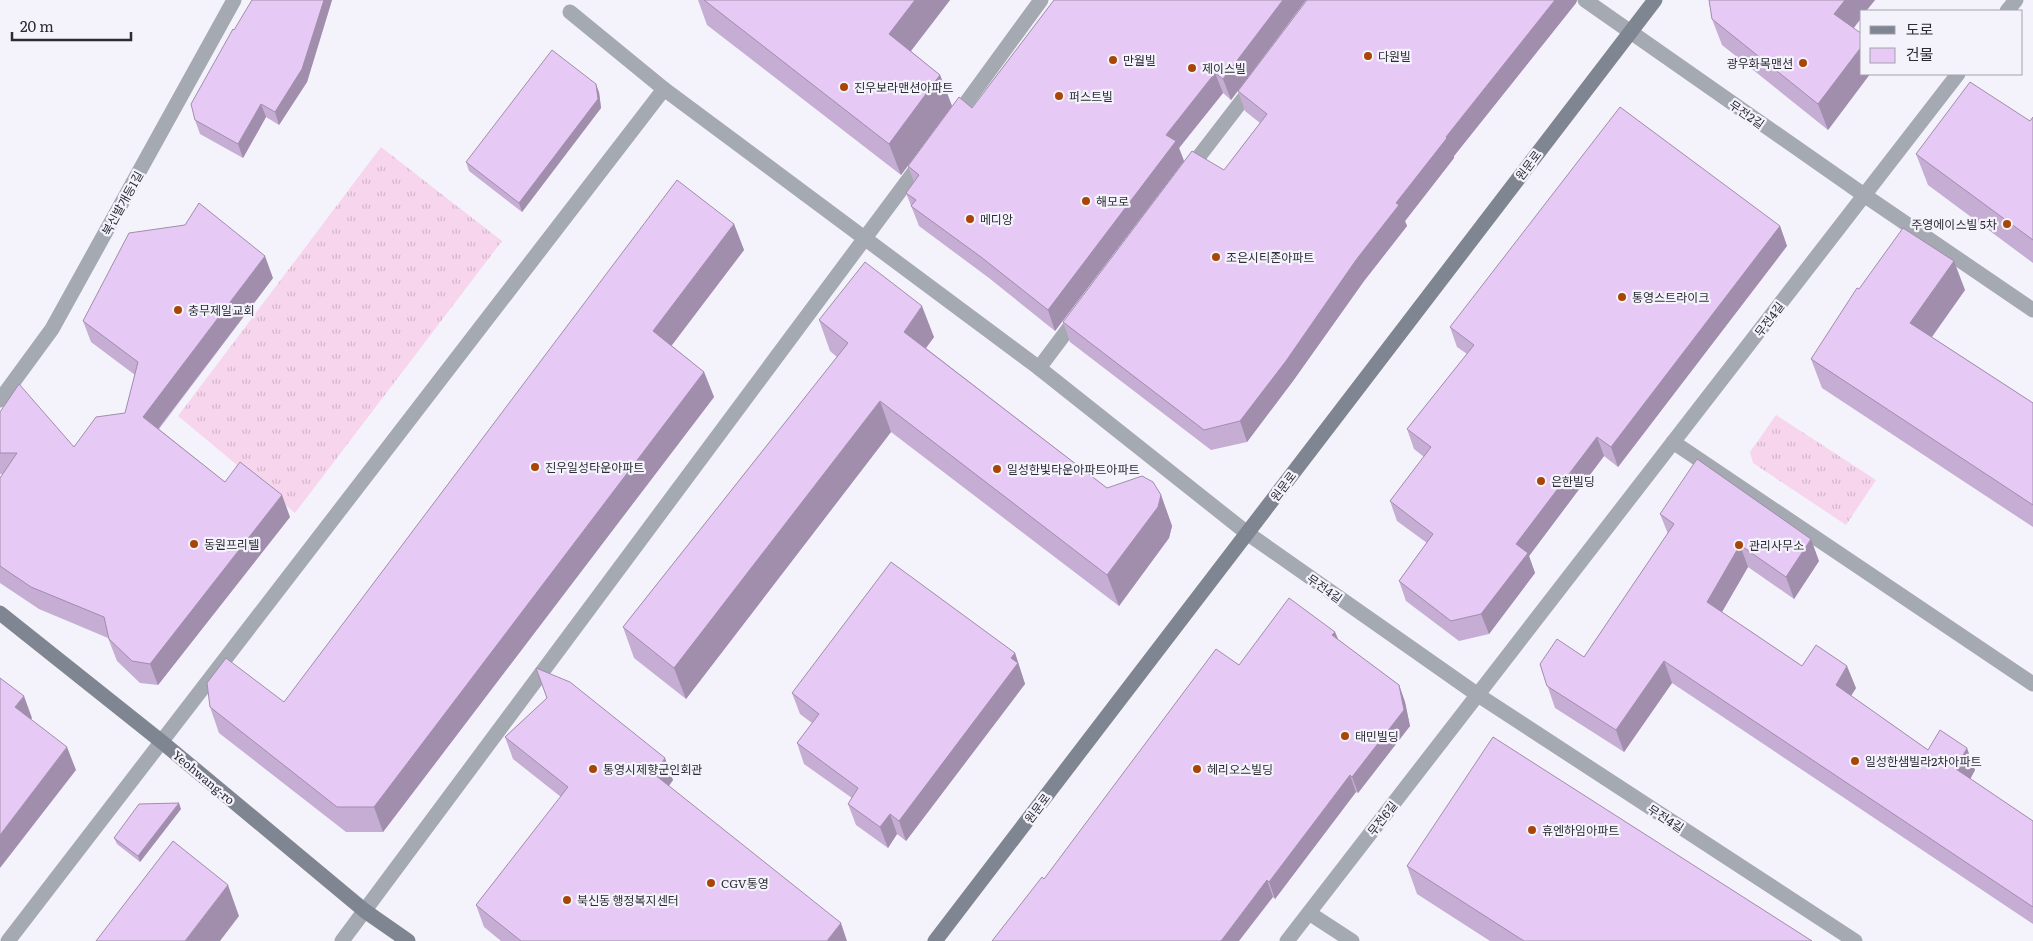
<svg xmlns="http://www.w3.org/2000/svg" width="2033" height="941" font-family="Literata,'Noto Sans KR',serif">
<defs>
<pattern id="grass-tufts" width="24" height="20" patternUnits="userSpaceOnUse" patternTransform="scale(1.25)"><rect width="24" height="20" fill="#f7d5ed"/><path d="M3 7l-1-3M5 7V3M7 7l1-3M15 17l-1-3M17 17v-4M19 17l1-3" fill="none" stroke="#d4b7cc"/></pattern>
</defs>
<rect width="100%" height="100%" fill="#f4f3fb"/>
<g fill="url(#grass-tufts)">
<path d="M381 147 502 241 295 513 178 416Z"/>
<path d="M1776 415 1876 480 1846 525 1753 463 1750 452Z"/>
</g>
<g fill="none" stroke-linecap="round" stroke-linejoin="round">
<g stroke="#a5a9b2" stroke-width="15">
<path d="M1585 0 1864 195 2033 310"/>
<path d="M2007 11 2016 0"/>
<path d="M570 12 664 89 1039 368 1247 533 1478 695 1855 941"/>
<path d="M955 118 1041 0"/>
<path d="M1187 172 1254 85"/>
<path d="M1039 368 1078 316"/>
<path d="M0 400 52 329 234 0"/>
<path d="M1673 442 2033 684"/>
<path d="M1309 913 1352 941"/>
<path d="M8 941 664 89"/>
<path d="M342 941 923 160"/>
<path d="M1287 941 1958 74"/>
</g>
<g stroke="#7f8591" stroke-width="15">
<path d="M0 613 162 742 365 911 408 941"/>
<path d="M935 941 1655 0"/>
</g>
</g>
<g fill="#c6add3">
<path d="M252 0H332L307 82 279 125 266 117 243 158 200 134 195 120Z"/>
<path d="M698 0H950L911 51 940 75 952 106 901 175 707 25Z"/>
<path d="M1054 0H1306L1231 100 1223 93 1179 148 1184 161 1055 331 989 278 919 226 906 193 914 182 908 166 972 108Z"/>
<path d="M1307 0H1577L1576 3 1454 156V158L1405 221 1407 226 1364 281 1293 381 1247 442 1211 450 1070 342 1063 322 1224 170 1260 123 1245 111 1238 91Z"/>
<path d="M1709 0H1875L1866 11H1862V17L1854 28 1862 74H1870L1828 130 1722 45 1712 19Z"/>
<path d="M599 92 601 108 522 212 469 171 466 162Z"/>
<path d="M2033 117V263L1928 185 1916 154 2030 121Z"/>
<path d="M734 224 744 250 671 345 704 372 714 397 383 832H346L219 733 210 707 284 702Z"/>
<path d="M1780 226 1787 246 1618 467 1604 456 1529 556 1535 573 1489 634 1459 641 1406 601 1399 581 1427 543 1397 521 1390 501 1424 457 1414 449 1407 429 1467 354 1457 347 1450 327Z"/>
<path d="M273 278 159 429 225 482 290 517 158 685 140 683 117 661 108 638 39 609 0 583V478L2 474H0V412L74 447 125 413 135 375 91 342 83 321Z"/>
<path d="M1859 289 1965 290 1932 337 2033 403V527L1822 388 1811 359Z"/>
<path d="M819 320 934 337 926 348 1107 488 1161 495 1172 526 1169 538 1119 606 891 432 686 699 634 658 623 627 837 357 830 351Z"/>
<path d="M1660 514 1819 561 1794 599 1748 567 1722 612 1802 666 1856 688 1851 696 1928 750 1975 770 1970 779 2033 821V924L1672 683 1624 752 1555 708 1540 664 1584 657 1668 534Z"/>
<path d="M1335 632 1338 640 1399 685 1405 702 1410 726 1358 793 1356 792 1275 899 1273 897 1044 879 1239 665Z"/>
<path d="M1015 653 1025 684 906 841 897 834 888 848 856 825 848 804 852 798 804 764 797 743 812 723 800 714 792 693Z"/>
<path d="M536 668 673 780 669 786 847 941H501L484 927 476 905 561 797 513 759 505 737 547 698Z"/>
<path d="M181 809 140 862 117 844 114 838Z"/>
<path d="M1407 866 1812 941H1490L1417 894Z"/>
</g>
<g fill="#a18dac">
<path d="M324 0H332L307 82 279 125 275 112Z"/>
<path d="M915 0H950L900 65 889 34Z"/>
<path d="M1283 0H1306L1231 100 1223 79Z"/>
<path d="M1555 0H1577L1576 3 1454 156V158L1405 221 1407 226 1364 281 1293 381 1247 442 1240 421 1356 260 1396 203 1446 137Z"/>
<path d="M1845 0H1875L1866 11H1862V17L1844 40 1834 14Z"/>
<path d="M1862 46V74H1870L1828 130 1818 104Z"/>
<path d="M1215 73 1223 93 1179 148 1184 161 1055 331 1048 310 1166 135Z"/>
<path d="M940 75 952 106 901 175 889 144Z"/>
<path d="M596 84 599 92 601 108 522 212 519 203Z"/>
<path d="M261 104 266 117 243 158 238 144Z"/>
<path d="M734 224 744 250 663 357 653 331Z"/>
<path d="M1780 226 1787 246 1618 467 1611 447Z"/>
<path d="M265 256 273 278 151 438 143 417Z"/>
<path d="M1954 261 1965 290 1921 352 1910 323Z"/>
<path d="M922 306 934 337 915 363 904 332Z"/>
<path d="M704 372 714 397 383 832 374 807Z"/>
<path d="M880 401 891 432 686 699 674 668Z"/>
<path d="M1597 437 1604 456 1529 556 1535 573 1489 634 1481 614 1516 544Z"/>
<path d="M282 495 290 517 158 685 150 664Z"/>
<path d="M1161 495 1172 526 1169 538 1119 606 1107 575Z"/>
<path d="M1811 539 1819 561 1794 599 1786 577Z"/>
<path d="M1740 545 1748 567 1715 624 1707 602Z"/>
<path d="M1335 632 1342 648 1332 635Z"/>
<path d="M1015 653 1025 684 906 841 899 821Z"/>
<path d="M1664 661 1672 683 1624 752 1616 730Z"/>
<path d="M1847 666 1856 688 1844 707 1836 685Z"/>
<path d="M1399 685 1405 702 1410 726 1358 793 1352 777Z"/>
<path d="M24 696 32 718 23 729 15 707Z"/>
<path d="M67 747 76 770 0 868V835Z"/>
<path d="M1967 748 1975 770 1964 791 1956 769Z"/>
<path d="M665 758 673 780 661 796 654 774Z"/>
<path d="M1350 775 1356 792 1275 899 1269 882Z"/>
<path d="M179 803 181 809 140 862 138 856Z"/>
<path d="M890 814 897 834 888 848 880 827Z"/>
<path d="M1267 880 1273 897 1239 941H1221Z"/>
<path d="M228 885 239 916 220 941H185Z"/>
<path d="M841 923 847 941H827Z"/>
</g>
<g fill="#e6c9f5" stroke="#a18dac">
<path d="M252 0H324L302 69 275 112 261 104 238 144 195 120 191 104 233 29 234 30Z"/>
<path d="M704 0H915L889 34 940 75 889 144Z"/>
<path d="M1054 0H1283L1223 79 1215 73 1166 135 1176 141 1048 310 981 257 911 206 916 200 906 193 919 175 908 166 959 97 972 108Z"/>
<path d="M1307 0H1555L1446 137 1447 138 1396 203 1399 205 1356 260 1286 361 1240 421 1204 430 1063 322 1192 151 1224 170 1267 114 1238 91Z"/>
<path d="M1709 0H1845L1834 14 1862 34V46L1818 104 1712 19Z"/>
<path d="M552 50 596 84 598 99 519 203 466 162Z"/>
<path d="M1970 82 2030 121 2033 117V240L1916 154Z"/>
<path d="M1620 107 1780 226 1611 447 1597 437 1516 544 1528 553 1481 614 1451 621 1399 581 1433 534 1390 501 1431 447 1407 429 1474 345 1450 327Z"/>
<path d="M677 180 734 224 653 331 704 372 374 807H337L210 707 207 683 226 658 284 702Z"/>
<path d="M199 203 265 256 143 417 225 482 240 462 282 495 150 664 132 661 109 639 104 617 31 587 0 566V478L17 453H0V412L19 384 74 447 96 417 125 413 138 362 83 321 129 233 185 225Z"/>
<path d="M1903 228 1954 261 1910 323 2033 403V505L1811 359 1857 288 1859 289Z"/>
<path d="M865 262 922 306 904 332 1107 488 1142 476 1153 482 1161 495 1158 507 1107 575 880 401 674 668 623 627 848 343 819 320Z"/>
<path d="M1697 459 1811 539 1786 577 1740 545 1707 602 1802 666 1816 645 1847 666 1836 685 1928 750 1940 730 1967 748 1956 769 2033 821V907L1664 661 1616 730 1547 686 1540 664 1557 639 1584 657 1674 524 1660 514Z"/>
<path d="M891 562 1015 653 1011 658 1018 663 899 821 890 814 880 827 848 804 858 788 797 743 819 714 792 693Z"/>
<path d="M1289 598 1335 632 1332 635 1399 685 1404 710 1352 777 1350 775 1269 882 1267 880 1221 941H992L1042 877 1044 879 1216 649 1239 665Z"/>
<path d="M536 668 570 682 665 758 654 774 841 923 827 941H521L476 905 568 787 505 737 547 698Z"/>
<path d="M0 678 24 696 15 707 67 747 0 835Z"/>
<path d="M1493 737 1812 941H1524L1407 866Z"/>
<path d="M179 803 138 856 114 838 139 804Z"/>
<path d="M173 841 228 885 185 941H96Z"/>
</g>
<g fill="#a84608" stroke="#f4f3fb" stroke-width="2">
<circle cx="1368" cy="56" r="5"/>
<circle cx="1113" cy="60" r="5"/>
<circle cx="1803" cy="63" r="5"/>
<circle cx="1192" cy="68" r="5"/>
<circle cx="844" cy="87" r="5"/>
<circle cx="1059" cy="96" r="5"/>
<circle cx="1086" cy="201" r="5"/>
<circle cx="970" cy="219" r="5"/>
<circle cx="2007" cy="224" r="5"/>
<circle cx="1216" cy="257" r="5"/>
<circle cx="1622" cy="297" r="5"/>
<circle cx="178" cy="310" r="5"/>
<circle cx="535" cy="467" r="5"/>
<circle cx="997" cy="469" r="5"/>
<circle cx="1541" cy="481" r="5"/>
<circle cx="194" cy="544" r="5"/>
<circle cx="1739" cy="545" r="5"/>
<circle cx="1345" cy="736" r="5"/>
<circle cx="1855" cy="761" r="5"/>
<circle cx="593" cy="769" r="5"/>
<circle cx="1197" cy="769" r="5"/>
<circle cx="1532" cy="830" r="5"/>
<circle cx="711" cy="883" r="5"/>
<circle cx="567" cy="900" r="5"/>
</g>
<g text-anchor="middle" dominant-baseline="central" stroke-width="4.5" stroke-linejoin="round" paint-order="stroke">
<g font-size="12" fill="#2c2b34" stroke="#f4f3fb" text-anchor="start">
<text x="1378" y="56">다원빌</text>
<text x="1123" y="60">만월빌</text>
<text x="1793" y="63" text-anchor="end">광우화목맨션</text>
<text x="1202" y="68">제이스빌</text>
<text x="854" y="87">진우보라맨션아파트</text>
<text x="1069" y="96">퍼스트빌</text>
<text x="1096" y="201">해모로</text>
<text x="980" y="219">메디앙</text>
<text x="1997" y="224" text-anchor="end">주영에이스빌 5차</text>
<text x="1226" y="257">조은시티존아파트</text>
<text x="1632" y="297">통영스트라이크</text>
<text x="188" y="310">충무제일교회</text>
<text x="545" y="467">진우일성타운아파트</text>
<text x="1007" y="469">일성한빛타운아파트아파트</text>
<text x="1551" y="481">은한빌딩</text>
<text x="204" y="544">동원프리텔</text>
<text x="1749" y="545">관리사무소</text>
<text x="1355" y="736">태민빌딩</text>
<text x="1865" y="761">일성한샘빌라2차아파트</text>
<text x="603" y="769">통영시제향군인회관</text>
<text x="1207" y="769">헤리오스빌딩</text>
<text x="1542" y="830">휴엔하임아파트</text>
<text x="721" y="883">CGV통영</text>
<text x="577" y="900">북신동 행정복지센터</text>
</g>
<g font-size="12" fill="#2c2b34" stroke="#f4f3fb">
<text transform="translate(1747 114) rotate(35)">무전2길</text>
<text transform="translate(1528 165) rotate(-53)">원문로</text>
<text transform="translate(122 203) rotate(-61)">북신발개등1길</text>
<text transform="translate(1769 319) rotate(-53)">무전4길</text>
<text transform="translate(1283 486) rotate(-53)">원문로</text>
<text transform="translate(1325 588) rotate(35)">무전4길</text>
<text transform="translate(204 777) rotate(40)">Yeohwang-ro</text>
<text transform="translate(1037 808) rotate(-53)">원문로</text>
<text transform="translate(1382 818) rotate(-52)">무전6길</text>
<text transform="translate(1666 818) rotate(33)">무전4길</text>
</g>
</g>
<rect x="1860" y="10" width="162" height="65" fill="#f4f3fb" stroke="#a4a3ab"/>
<rect x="1870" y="26" width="25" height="8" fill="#7f8591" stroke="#a4a3ab"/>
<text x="1906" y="35" font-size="15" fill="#2c2b34">도로</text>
<rect x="1870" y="48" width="25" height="15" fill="#e6c9f5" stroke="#a4a3ab"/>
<text x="1906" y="60" font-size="15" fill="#2c2b34">건물</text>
<path d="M12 32v8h119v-8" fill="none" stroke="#2c2b34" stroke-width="2.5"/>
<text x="20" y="32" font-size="15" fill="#2c2b34" stroke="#f4f3fb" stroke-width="4" paint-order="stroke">20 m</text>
</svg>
